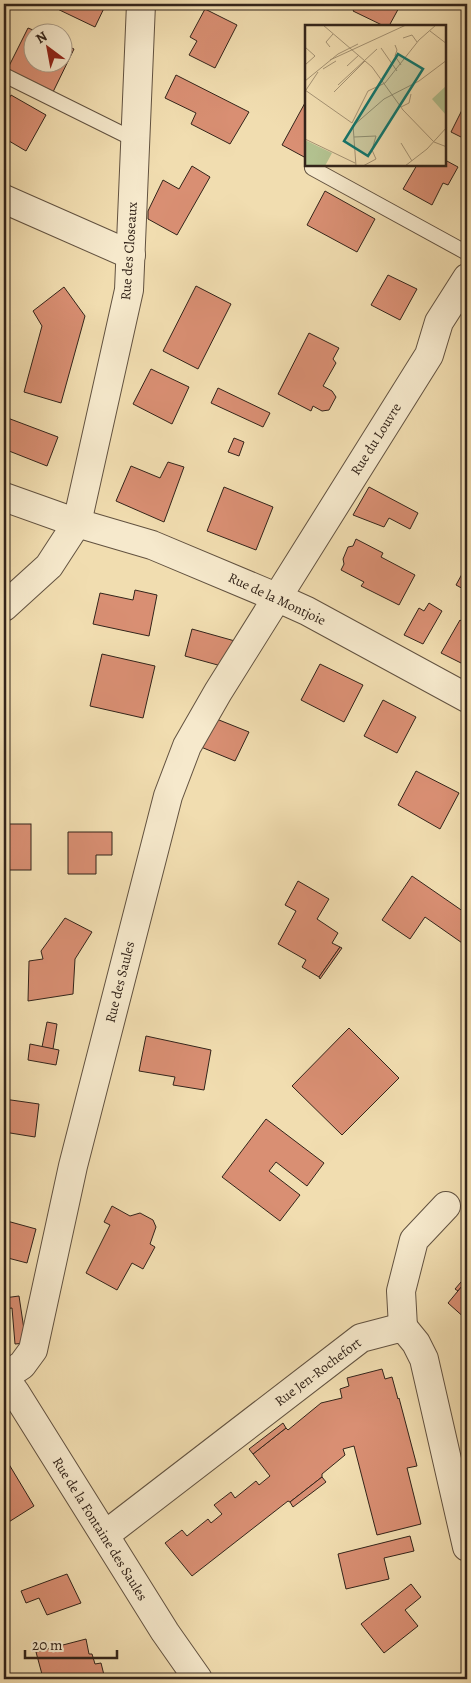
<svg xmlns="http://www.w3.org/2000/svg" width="471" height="1683" font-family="Alegreya,serif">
<rect width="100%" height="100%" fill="#f1ddb0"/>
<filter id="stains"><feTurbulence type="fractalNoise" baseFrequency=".004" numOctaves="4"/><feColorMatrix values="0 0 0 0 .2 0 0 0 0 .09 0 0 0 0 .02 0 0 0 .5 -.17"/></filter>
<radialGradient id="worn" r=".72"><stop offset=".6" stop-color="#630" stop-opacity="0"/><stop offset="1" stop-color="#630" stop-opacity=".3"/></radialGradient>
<g fill="#d98f73" stroke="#33241a">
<path d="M47 4H106L95 27Z"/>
<path d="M357 4H401L389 26H384L353 11Z"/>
<path d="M205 9 237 25 215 68 189 55 197 41 190 37Z"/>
<path d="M28 28 38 32H32V62H62V44L74 49 53 92 7 70Z"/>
<path d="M176 75 249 112 230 144 191 124 196 113 165 98Z"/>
<path d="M11 95 46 115 26 151 4 138V108Z"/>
<path d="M306 101V158L282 145Z"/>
<path d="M465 104 467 106V140L451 132Z"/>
<path d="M445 160 458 167 448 185 443 183 432 205 403 189 417 165H445Z"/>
<path d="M192 166 210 177 177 235 148 219V211L163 180 179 189Z"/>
<path d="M325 191 375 219 357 252 307 225Z"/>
<path d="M388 275 417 289 400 320 371 305Z"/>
<path d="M196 286 231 304 198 369 163 351Z"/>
<path d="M64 287 85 316 61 403 24 392 42 326 33 311Z"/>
<path d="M309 333 339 348 333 359 336 363 323 386 332 391 336 397 329 410 322 411 313 406 311 411 278 394Z"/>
<path d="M151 369 189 387 172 424 133 404Z"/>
<path d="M218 388 270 413 263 427 211 403Z"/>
<path d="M5 417 58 437 47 466 4 449V421Z"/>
<path d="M234 438 244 442 239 456 228 452Z"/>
<path d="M168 462 184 467 164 522 116 501 131 466 160 478Z"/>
<path d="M224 487 273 507 256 550 207 531Z"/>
<path d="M369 487 418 513 410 529 389 518 384 527 353 515Z"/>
<path d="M356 539 383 553 381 557 415 575 399 605 361 586 364 582 341 570 344 564 343 559 348 547 353 546Z"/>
<path d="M467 565V591L456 585Z"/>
<path d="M135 590 157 595 149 636 93 624 100 593 133 600Z"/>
<path d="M429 603 442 611 423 644 404 635 419 608 424 611Z"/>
<path d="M460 620 467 625V666L441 653Z"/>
<path d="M192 629 242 643 225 667 185 656Z"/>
<path d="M102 654 155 666 143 718 90 706Z"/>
<path d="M320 664 363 685 344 722 301 700Z"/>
<path d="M383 700 416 717 397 753 364 736Z"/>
<path d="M214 718 249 732 235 761 201 747Z"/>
<path d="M416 771 459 793 440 829 398 805Z"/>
<rect x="4" y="824" width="27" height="46"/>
<path d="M68 832H112V855H96V874H68Z"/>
<path d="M412 876 467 914V941L465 945 425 917 410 939 382 920Z"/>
<path d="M298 881 329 899 317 919 338 933 332 943 340 947 319 977 302 967 306 960 278 944 296 911 285 905Z"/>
<path d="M65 918 92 932 75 959 73 994 28 1001 29 961 43 959 41 951Z"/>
<path d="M340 947 342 948 320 979 319 977Z"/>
<path d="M47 1022 57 1024 53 1049 42 1047Z"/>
<path d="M349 1028 399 1078 342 1135 292 1086Z"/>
<path d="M146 1036 211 1050 204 1090 173 1085 175 1077 139 1071Z"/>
<path d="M30 1044 59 1050 56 1065 28 1060Z"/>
<path d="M4 1099 39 1104 35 1137 4 1132Z"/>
<path d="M266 1119 324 1163 307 1186 276 1162 269 1171 300 1195 280 1221 222 1177Z"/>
<path d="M112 1206 130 1216 140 1213 153 1220 156 1227 150 1244 155 1247 143 1269 132 1263 117 1290 86 1273 110 1225 104 1222Z"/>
<path d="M7 1221 36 1229 27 1263 4 1257V1231Z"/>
<path d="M467 1275V1280L458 1291 455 1289Z"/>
<path d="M467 1280V1320L448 1303Z"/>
<path d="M19 1296 26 1343 15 1344 12 1308 4 1309V1298Z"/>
<path d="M382 1369 385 1379 392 1377 398 1399 399 1398 417 1466 407 1468 421 1524 377 1535 354 1446 343 1449 345 1455 322 1474V1477L290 1502 288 1501 192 1576 165 1543 182 1530 187 1536 208 1519 211 1523 222 1514 214 1505 231 1492 235 1498 256 1481 259 1485 270 1476 253 1454 286 1428 288 1430 321 1403 342 1398 340 1389 349 1386 347 1378Z"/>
<path d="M283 1423 286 1428 253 1454 249 1449Z"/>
<path d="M7 1461 34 1506 4 1525V1463Z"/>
<path d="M322 1477 326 1482 293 1507 290 1502Z"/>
<path d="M410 1536 414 1551 384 1558 389 1579 346 1589 338 1554Z"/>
<path d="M67 1574 81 1603 47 1615 39 1598 26 1603 21 1591Z"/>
<path d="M411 1584 421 1597 405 1610 418 1626 384 1653 361 1624Z"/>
<path d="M86 1639 89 1654H92L95 1664 101 1663 105 1679H41L43 1678 36 1652Z"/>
</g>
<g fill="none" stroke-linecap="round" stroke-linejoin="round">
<defs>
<g id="lane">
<path d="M4 75 135 140"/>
<path d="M312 168 467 253"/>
</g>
<g id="street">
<path d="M4 199 131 255"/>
<path d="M4 497 77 523 152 545 276 597 307 611 467 698"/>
<path d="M4 607 49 566 77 523 129 290 141 4"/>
<path d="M403 1327 401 1291 414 1240 446 1206"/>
<path d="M4 1377 22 1365 33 1350 73 1166 168 796 187 746 218 692 429 355 439 322 467 278"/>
<path d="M4 1377 15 1392 165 1632 198 1679"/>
<path d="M105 1535 361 1338 403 1327 416 1343 424 1359 467 1547"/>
</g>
</defs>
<use href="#lane" stroke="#625240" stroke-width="16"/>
<use href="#street" stroke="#625240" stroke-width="30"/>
<use href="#lane" stroke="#f6e9cc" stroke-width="14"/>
<use href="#street" stroke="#f6e9cc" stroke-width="28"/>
</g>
<g text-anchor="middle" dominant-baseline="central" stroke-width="5" stroke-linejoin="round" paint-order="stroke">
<g font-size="14" fill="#33241a" stroke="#f6e9cc">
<text transform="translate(129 251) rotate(-86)">Rue des Closeaux</text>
<text transform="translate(376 439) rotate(-58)">Rue du Louvre</text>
<text transform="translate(277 599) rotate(25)">Rue de la Montjoie</text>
<text transform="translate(120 982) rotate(-76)">Rue des Saules</text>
<text transform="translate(318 1372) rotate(-37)">Rue Jen-Rochefort</text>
<text transform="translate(100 1529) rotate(58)">Rue de la Fontaine des Saules</text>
</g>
</g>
<g transform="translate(305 25)">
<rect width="141" height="141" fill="#f1ddb0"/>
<path d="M141 61V90L127 74ZM0 115 27 128 20 141H0Z" fill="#b3c290"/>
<path fill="none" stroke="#a59374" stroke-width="1" d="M18 0 67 42 98 85 129 117 142 122M125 6 142 19M98 13 107 10 112 17M90 20 92 25 90 31 96 40M0 22 10 31 0 40M25 22 21 17 28 9M76 23 92 46M25 35 101 0M42 41 54 30M18 44 31 36M0 56 33 29 53 19M33 60 72 24M0 65 47 98M1 65 13 47M29 67 60 36M96 82 104 78 106 69M47 98 63 66 80 58 114 15 131 0M48 100 51 141M49 100 79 74 114 56 142 35M49 112 71 111 67 125 71 134 58 141M0 114 50 138M96 118 107 136M100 141 122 124 142 102"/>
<path fill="#0f766e" fill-opacity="0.15" stroke="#0f766e" stroke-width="2.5" d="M93 29 118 44 63 131 39 116Z"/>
<rect width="141" height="141" fill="none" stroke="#33241a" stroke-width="2.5"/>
</g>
<rect width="471" height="1683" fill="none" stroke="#f1ddb0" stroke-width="20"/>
<rect x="5" y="5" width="461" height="1673" fill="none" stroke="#33241a" stroke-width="2.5"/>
<rect x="10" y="10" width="451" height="1663" fill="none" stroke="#33241a"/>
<g transform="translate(48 48) rotate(328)"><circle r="24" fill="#f6e9cc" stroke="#a89a85"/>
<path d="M0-4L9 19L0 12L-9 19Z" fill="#8f2418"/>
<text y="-8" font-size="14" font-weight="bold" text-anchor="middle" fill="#33241a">N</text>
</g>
<path d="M25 1650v8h92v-8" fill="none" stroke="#33241a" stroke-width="2.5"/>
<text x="32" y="1650" font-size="15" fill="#33241a" stroke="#f6e9cc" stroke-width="4" paint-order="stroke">20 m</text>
<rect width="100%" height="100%" filter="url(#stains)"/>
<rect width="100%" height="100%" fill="url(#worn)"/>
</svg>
